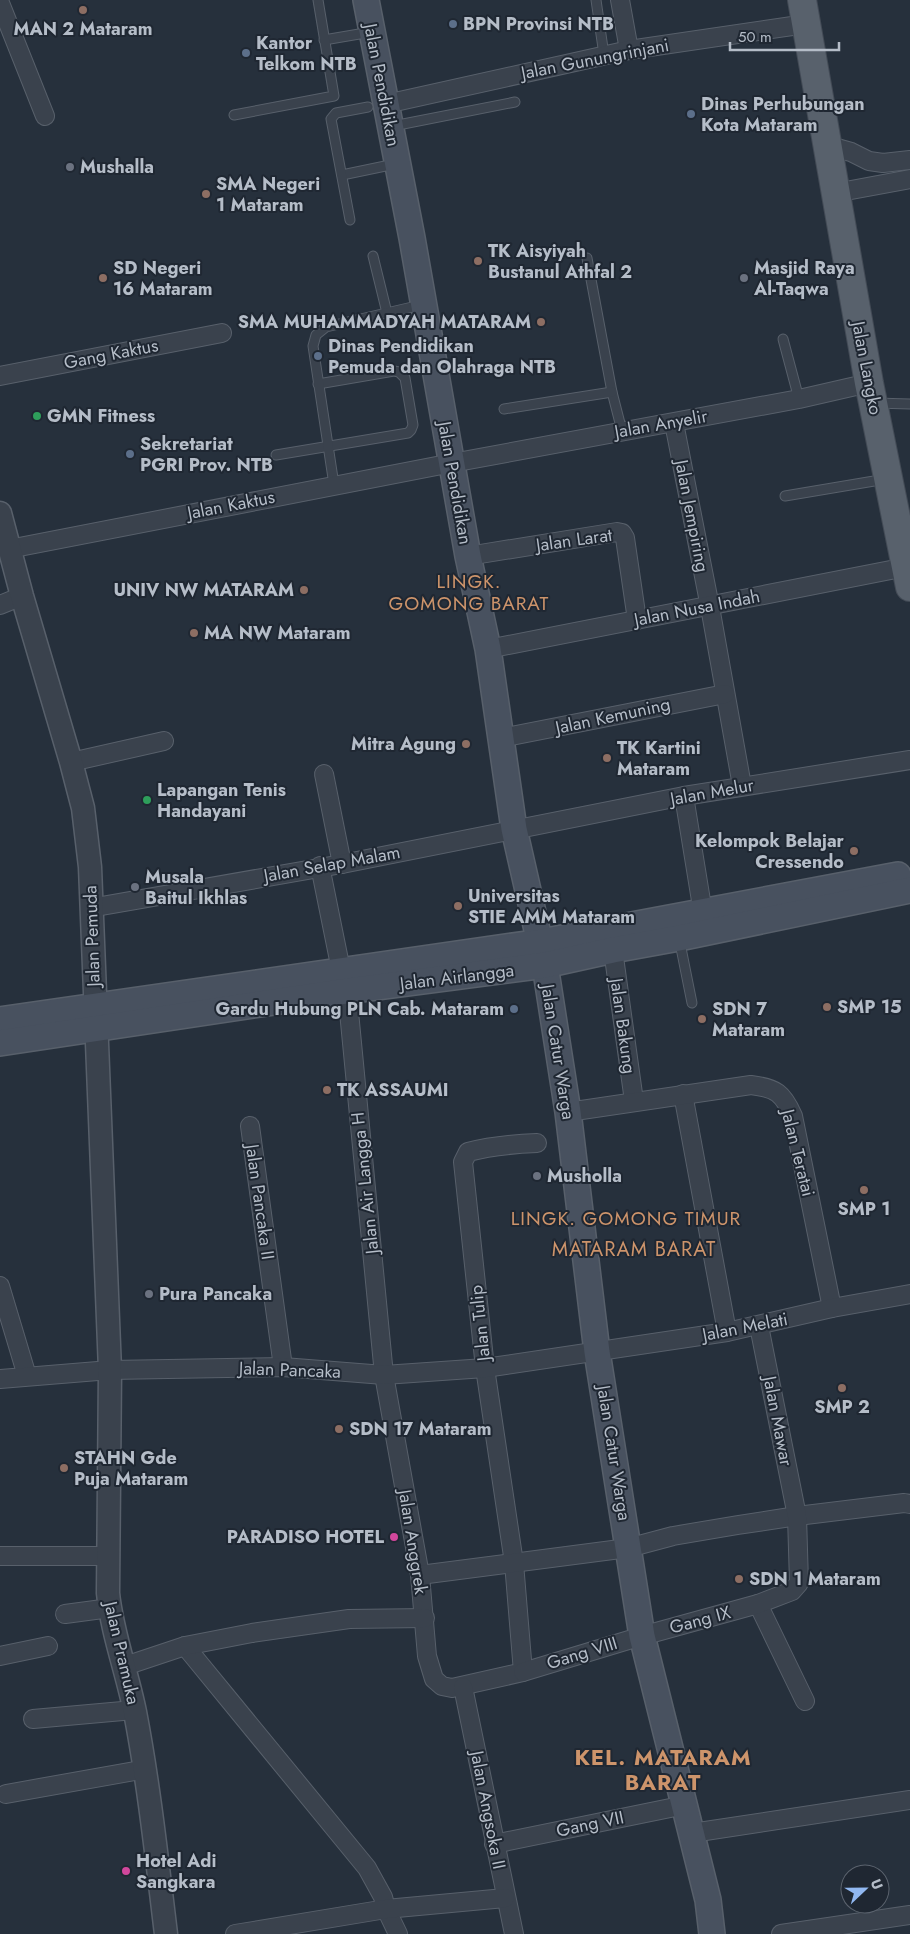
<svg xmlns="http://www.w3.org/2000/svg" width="910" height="1934" font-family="Jost,sans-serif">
<rect width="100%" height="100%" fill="#26303c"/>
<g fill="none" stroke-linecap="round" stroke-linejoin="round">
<defs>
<g id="service">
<path d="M596 0 604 55"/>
<path d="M324 40 371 32"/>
<path d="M234 115 334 96 318 0"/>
<path d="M393 126 515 102"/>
<path d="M342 175 395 164"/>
<path d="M350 220 331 119 336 113 368 107"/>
<path d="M373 256 387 313"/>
<path d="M587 258 612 392 622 431"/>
<path d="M783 339 799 399"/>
<path d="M875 403 910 404"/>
<path d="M504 409 612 392"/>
<path d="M276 455 408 433 411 430 413 425 405 378 399 372 394 371 318 384"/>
<path d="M334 485 313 346 316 335 326 327 421 305"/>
<path d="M785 496 886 479"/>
<path d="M679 938 692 1003"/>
</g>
<g id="minor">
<path d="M620 0 629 50"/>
<path d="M0 3 45 116"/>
<path d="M386 104 629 50 806 24"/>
<path d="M826 145 851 152 869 161 883 163 910 160"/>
<path d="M835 193 910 179"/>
<path d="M0 376 222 333"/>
<path d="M674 423 710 607 742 786"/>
<path d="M9 549 452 463 799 399 869 383"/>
<path d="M468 556 617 532 622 533 625 538 637 620"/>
<path d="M0 605 22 596"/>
<path d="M488 649 906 567"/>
<path d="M501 738 725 694"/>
<path d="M71 762 164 741"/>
<path d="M324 774 342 864"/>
<path d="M684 796 703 913"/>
<path d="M320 866 341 970"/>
<path d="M90 908 342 864 684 796 910 760"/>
<path d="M613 950 634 1101"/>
<path d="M347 991 384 1375 420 1575 427 1656 434 1679 442 1686 452 1688 523 1672 514 1563 485 1368 463 1162 468 1152C491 1146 513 1144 537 1143"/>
<path d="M683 1094 727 1332"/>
<path d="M568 1112 751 1085C776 1088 783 1093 793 1116L832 1308"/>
<path d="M250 1126 283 1367"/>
<path d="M0 1286 27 1376"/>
<path d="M0 1379 110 1370 283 1367 384 1375 485 1368 727 1332 832 1308 910 1294"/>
<path d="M0 1556H109"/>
<path d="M420 1575 628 1548 673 1536 738 1525 797 1516 904 1503 910 1504"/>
<path d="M758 1604 805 1701"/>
<path d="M65 1614 110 1608"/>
<path d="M185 1646 367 1868 383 1897 386 1909 398 1934"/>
<path d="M0 1656 48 1646"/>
<path d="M125 1666 185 1646 252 1633 349 1619 425 1618"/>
<path d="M523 1672 642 1636 758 1604 792 1591 799 1583 797 1516 759 1326"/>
<path d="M463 1687 514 1934"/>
<path d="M33 1719 134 1710"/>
<path d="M6 1794 146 1769"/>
<path d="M692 1833 910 1800"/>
<path d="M494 1844 685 1805"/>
<path d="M235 1934 386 1909 505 1898"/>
<path d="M781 1934 910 1915"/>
</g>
<path id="tertiary" d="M0 513 22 596 71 762 83 808 90 867 110 1370 108 1593C112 1633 127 1672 135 1712 149 1785 157 1860 166 1934"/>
<g id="secondary">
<path d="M366 0 412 238 468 556 488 649 514 829 545 965 568 1112 597 1352 642 1636 708 1900 712 1934"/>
<path d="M0 1020 541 942 898 875"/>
<path d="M0 1043 347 991 545 965 613 950 679 938 910 890"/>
</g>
<path id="primary" d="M802 0 869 383 910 587"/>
</defs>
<use href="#service" stroke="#58606b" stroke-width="11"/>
<use href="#minor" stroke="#58606b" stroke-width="20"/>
<use href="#tertiary" stroke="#58606b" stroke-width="25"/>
<use href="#secondary" stroke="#58606b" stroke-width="28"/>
<use href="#primary" stroke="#434b56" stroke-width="30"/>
<use href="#service" stroke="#3a424d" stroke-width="9"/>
<use href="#minor" stroke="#3a424d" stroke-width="18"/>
<use href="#tertiary" stroke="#3a424d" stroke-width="22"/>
<use href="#secondary" stroke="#48515f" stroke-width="25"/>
<use href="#primary" stroke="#58616c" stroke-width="28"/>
</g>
<g fill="#8d6e63" stroke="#1f2732" stroke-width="2">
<circle cx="83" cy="10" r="5"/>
<circle cx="206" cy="194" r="5"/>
<circle cx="478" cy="261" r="5"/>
<circle cx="103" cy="278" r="5"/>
<circle cx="541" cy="322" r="5"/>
<circle cx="304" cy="590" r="5"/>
<circle cx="194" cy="633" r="5"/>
<circle cx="466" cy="744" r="5"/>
<circle cx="607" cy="758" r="5"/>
<circle cx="854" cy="851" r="5"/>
<circle cx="458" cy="906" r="5"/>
<circle cx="827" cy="1007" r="5"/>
<circle cx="702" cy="1019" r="5"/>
<circle cx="327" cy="1090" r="5"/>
<circle cx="864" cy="1190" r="5"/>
<circle cx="842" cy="1388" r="5"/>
<circle cx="339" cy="1429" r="5"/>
<circle cx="64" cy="1468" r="5"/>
<circle cx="739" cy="1579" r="5"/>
</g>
<g fill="#5c6f8a" stroke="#1f2732" stroke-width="2">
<circle cx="453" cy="24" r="5"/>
<circle cx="246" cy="53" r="5"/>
<circle cx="691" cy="114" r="5"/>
<circle cx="318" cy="356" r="5"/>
<circle cx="130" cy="454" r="5"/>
<circle cx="514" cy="1009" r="5"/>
</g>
<g fill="#6b7280" stroke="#1f2732" stroke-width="2">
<circle cx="70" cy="167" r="5"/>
<circle cx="744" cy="278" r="5"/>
<circle cx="135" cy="887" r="5"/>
<circle cx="537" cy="1176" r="5"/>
<circle cx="149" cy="1294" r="5"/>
</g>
<g fill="#2e9e5b" stroke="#1f2732" stroke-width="2">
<circle cx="37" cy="416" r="5"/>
<circle cx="147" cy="800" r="5"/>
</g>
<g fill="#d1479c" stroke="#1f2732" stroke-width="2">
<circle cx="394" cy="1537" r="5"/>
<circle cx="126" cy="1871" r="5"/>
</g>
<g text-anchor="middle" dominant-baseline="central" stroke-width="4" stroke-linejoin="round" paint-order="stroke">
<g font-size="18" font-weight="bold" fill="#b5bdc8" stroke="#1f2732" text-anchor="start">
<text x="463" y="24">BPN Provinsi NTB</text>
<text x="83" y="29" text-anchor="middle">MAN 2 Mataram</text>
<text x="256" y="43">Kantor<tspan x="256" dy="21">Telkom NTB</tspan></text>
<text x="701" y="104">Dinas Perhubungan<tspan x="701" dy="21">Kota Mataram</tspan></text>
<text x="80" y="167">Mushalla</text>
<text x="216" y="184">SMA Negeri<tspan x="216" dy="21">1 Mataram</tspan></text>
<text x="488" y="251">TK Aisyiyah<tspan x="488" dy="21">Bustanul Athfal 2</tspan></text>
<text x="113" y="268">SD Negeri<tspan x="113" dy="21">16 Mataram</tspan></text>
<text x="754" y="268">Masjid Raya<tspan x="754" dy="21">Al-Taqwa</tspan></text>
<text x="531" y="322" text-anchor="end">SMA MUHAMMADYAH MATARAM</text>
<text x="328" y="346">Dinas Pendidikan<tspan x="328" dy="21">Pemuda dan Olahraga NTB</tspan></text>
<text x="47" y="416">GMN Fitness</text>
<text x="140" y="444">Sekretariat<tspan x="140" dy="21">PGRI Prov. NTB</tspan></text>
<text x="294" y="590" text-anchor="end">UNIV NW MATARAM</text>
<text x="204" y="633">MA NW Mataram</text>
<text x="456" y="744" text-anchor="end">Mitra Agung</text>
<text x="617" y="748">TK Kartini<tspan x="617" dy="21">Mataram</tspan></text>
<text x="157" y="790">Lapangan Tenis<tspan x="157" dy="21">Handayani</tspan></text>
<text x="844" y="841" text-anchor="end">Kelompok Belajar<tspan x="844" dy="21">Cressendo</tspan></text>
<text x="145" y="877">Musala<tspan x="145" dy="21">Baitul Ikhlas</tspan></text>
<text x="468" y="896">Universitas<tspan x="468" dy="21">STIE AMM Mataram</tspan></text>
<text x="837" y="1007">SMP 15</text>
<text x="504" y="1009" text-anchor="end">Gardu Hubung PLN Cab. Mataram</text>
<text x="712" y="1009">SDN 7<tspan x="712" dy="21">Mataram</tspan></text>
<text x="337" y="1090">TK ASSAUMI</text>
<text x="547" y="1176">Musholla</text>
<text x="864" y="1209" text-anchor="middle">SMP 1</text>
<text x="159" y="1294">Pura Pancaka</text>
<text x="842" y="1407" text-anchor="middle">SMP 2</text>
<text x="349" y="1429">SDN 17 Mataram</text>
<text x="74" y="1458">STAHN Gde<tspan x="74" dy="21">Puja Mataram</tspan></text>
<text x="384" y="1537" text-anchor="end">PARADISO HOTEL</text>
<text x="749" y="1579">SDN 1 Mataram</text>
<text x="136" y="1861">Hotel Adi<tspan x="136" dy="21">Sangkara</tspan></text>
</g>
<g font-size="18" fill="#b5bdc8" stroke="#1f2732">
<text transform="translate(595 59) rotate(-11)">Jalan Gunungrinjani</text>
<text transform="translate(382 85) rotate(79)">Jalan Pendidikan</text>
<text transform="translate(111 354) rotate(-11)">Gang Kaktus</text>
<text transform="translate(867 368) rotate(79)">Jalan Langko</text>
<text transform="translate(661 424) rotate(-10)">Jalan Anyelir</text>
<text transform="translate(455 483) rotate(80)">Jalan Pendidikan</text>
<text transform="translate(231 505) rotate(-11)">Jalan Kaktus</text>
<text transform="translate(692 516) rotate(79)">Jalan Jempiring</text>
<text transform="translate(574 540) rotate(-8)">Jalan Larat</text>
<text transform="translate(697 608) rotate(-11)">Jalan Nusa Indah</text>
<text transform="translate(613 716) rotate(-12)">Jalan Kemuning</text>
<text transform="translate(712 792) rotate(-10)">Jalan Melur</text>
<text transform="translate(332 864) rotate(-10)">Jalan Selap Malam</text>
<text transform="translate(92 936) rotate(-92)">Jalan Pemuda</text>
<text transform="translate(457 977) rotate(-7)">Jalan Airlangga</text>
<text transform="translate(623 1026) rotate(82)">Jalan Bakung</text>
<text transform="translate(558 1052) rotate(81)">Jalan Catur Warga</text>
<text transform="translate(798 1153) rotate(76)">Jalan Teratai</text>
<text transform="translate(365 1183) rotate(-96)">Jalan Air Langga H</text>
<text transform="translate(260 1202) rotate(82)">Jalan Pancaka II</text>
<text transform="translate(480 1323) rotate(-96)">Jalan Tulip</text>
<text transform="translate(745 1327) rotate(-11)">Jalan Melati</text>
<text transform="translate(290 1370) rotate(2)">Jalan Pancaka</text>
<text transform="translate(778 1421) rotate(79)">Jalan Mawar</text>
<text transform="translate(614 1453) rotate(81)">Jalan Catur Warga</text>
<text transform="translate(413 1542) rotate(81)">Jalan Anggrek</text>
<text transform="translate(700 1620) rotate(-15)">Gang IX</text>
<text transform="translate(122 1653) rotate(77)">Jalan Pramuka</text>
<text transform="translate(582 1653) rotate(-17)">Gang VIII</text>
<text transform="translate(488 1810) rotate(79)">Jalan Angsoka II</text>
<text transform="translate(590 1824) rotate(-12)">Gang VII</text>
</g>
<g font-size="19" letter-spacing="1" fill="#cd946b" stroke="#1f2732">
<text x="469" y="581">LINGK.<tspan x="469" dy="22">GOMONG BARAT</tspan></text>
<text x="626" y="1218">LINGK. GOMONG TIMUR</text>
</g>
<g font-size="20" letter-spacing="1" fill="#cd946b" stroke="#1f2732">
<text x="634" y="1249">MATARAM BARAT</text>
</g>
<g font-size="22" font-weight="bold" letter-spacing="1" fill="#cd946b" stroke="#1f2732">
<text x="663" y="1757">KEL. MATARAM<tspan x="663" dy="25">BARAT</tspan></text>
</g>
</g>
<g transform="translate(865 1889) rotate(68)"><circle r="24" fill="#1f2732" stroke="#5b636e"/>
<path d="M0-4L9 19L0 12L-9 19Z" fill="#91b8f1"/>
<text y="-8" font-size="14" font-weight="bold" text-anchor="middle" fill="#b5bdc8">U</text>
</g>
<path d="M730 42v8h109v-8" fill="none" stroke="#b5bdc8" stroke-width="2.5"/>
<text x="738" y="42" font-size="15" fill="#b5bdc8" stroke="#1f2732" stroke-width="4" paint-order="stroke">50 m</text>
</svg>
